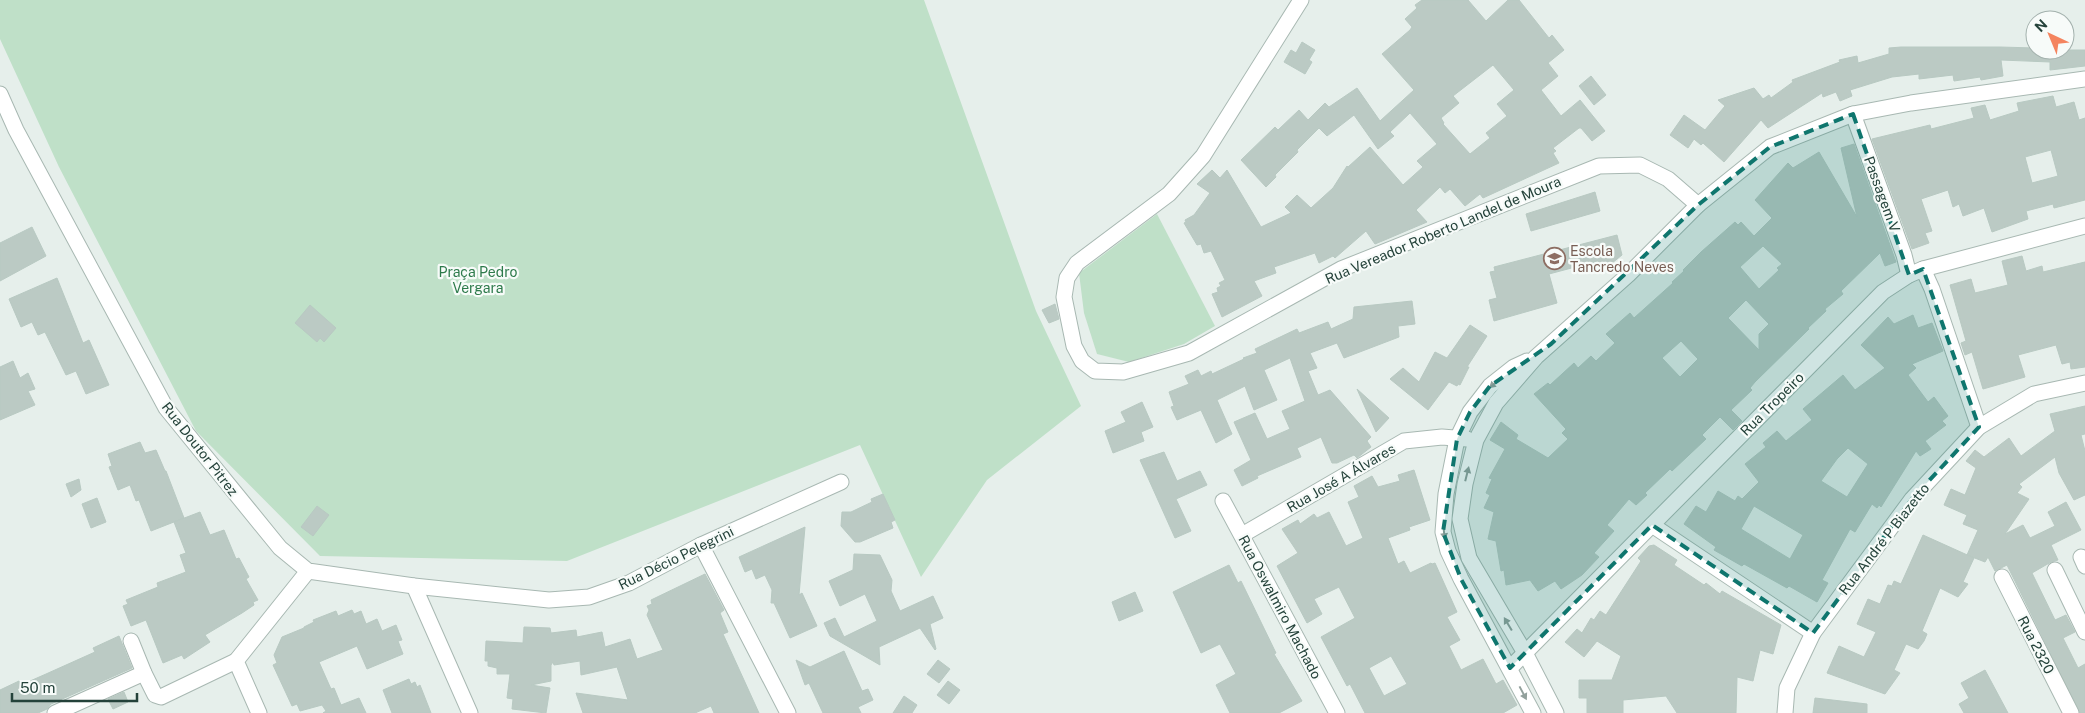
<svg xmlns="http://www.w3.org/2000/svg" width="2085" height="713" font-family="'Public Sans',sans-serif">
<rect width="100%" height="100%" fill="#e6efeb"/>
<g fill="#bfe0c8">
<path d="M0 0H924L1036 311 1081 406 987 480 921 577 860 445 567 561 320 556 196 431 59 167 0 39Z"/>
<path d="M1157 214 1215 326 1184 344 1129 362 1097 354 1084 313 1079 273Z"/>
</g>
<g fill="#bbcac4" stroke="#b8c9c2" fill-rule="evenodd">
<path d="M1422 0H1468L1486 21 1508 0H1519L1549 38 1552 35 1564 50 1548 63 1558 76 1541 90 1561 116 1580 100 1605 131 1592 141 1581 128H1579L1553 148 1556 151 1553 153 1559 163 1483 198 1480 194 1465 206 1450 189 1445 193 1440 187 1416 210 1427 222 1387 239 1375 244 1366 231 1335 258 1333 256 1319 263 1315 253 1274 267 1276 273 1254 281 1262 296 1222 317 1212 294 1218 292 1217 288 1221 286 1219 283 1225 280 1211 251 1204 253 1201 244 1197 245 1184 223 1186 222 1185 220 1194 215 1210 193 1197 184 1212 170 1220 178 1227 170 1261 227 1291 213 1285 207 1297 195 1311 208 1333 188 1347 166 1348 167 1370 147 1403 185 1423 167 1417 161 1437 144 1410 113 1390 132 1394 136 1378 149 1354 115 1327 136 1319 128 1297 150 1298 152 1275 175 1276 177 1266 187 1241 160 1275 127 1278 130 1299 110 1308 120 1325 103 1329 107 1357 88 1380 121 1414 90 1382 54 1410 30 1412 27 1405 19 1417 8 1415 5ZM1493 65 1514 90 1497 104 1507 116 1486 133 1490 138 1470 154 1443 124 1444 123 1441 118 1459 103 1453 96Z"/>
<path d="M1302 42 1315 50 1309 60 1312 62 1305 74 1284 62 1291 50 1296 53Z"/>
<path d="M1901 47H2000L2035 48V50H2085V66L2050 70V62L2001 60 2003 76 1981 80 1980 77 1954 81 1953 75 1919 79V74L1892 77 1850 90 1852 96 1840 101 1836 92 1823 97 1822 93 1768 128 1761 120 1724 162 1703 143 1701 145 1694 139 1688 148 1670 135 1684 115 1705 130 1725 106 1718 100 1754 88 1763 99 1769 95 1771 98 1793 82 1792 80 1840 62 1839 60 1857 56 1858 63 1889 54V48Z"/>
<path d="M1591 76 1606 95 1594 105 1579 86Z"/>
<path d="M2053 96 2056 107 2074 102 2079 120 2085 118V200L2054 208 2053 204 2026 211 2028 219 1992 232 1984 208 1963 216 1959 204 1953 207 1948 190 1921 199 1932 231 1925 233 1929 243 1912 249 1872 139 1930 125 1931 129 1974 118 1971 108 1985 105 1990 120 2019 111 2017 103ZM2051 150 2058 176 2032 183 2025 157Z"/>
<path d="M1854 144 1896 262 1885 266 1880 253 1841 291 1843 294 1825 309 1826 311 1808 328 1809 329 1755 382 1750 388 1752 390 1731 410 1742 421 1733 430 1720 417 1702 435 1706 439 1672 471 1670 469 1645 493 1647 495 1636 505 1629 499 1607 525 1614 531 1594 553 1599 557 1582 575 1561 589 1555 581 1538 591 1530 580 1506 585 1504 570 1501 571 1496 541 1488 539 1494 512 1484 508 1490 495 1486 493 1492 479 1489 478 1505 449 1490 440 1501 422 1518 435 1516 439 1548 458 1568 439 1562 433 1566 429 1534 394 1548 383 1550 385 1574 363 1578 368 1591 356 1596 361 1615 343 1606 334 1630 313 1634 318 1644 309 1673 283 1672 282 1684 271 1683 270 1701 252 1735 222 1738 225 1741 222 1754 236 1772 218 1755 200 1788 163 1793 168 1819 152 1857 217 1841 148ZM1763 246 1782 264 1777 268 1779 270 1759 289 1740 267ZM1746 300 1769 324 1759 334V350L1728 318ZM1681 341 1698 359 1680 377 1662 358Z"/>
<path d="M1595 192 1600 211 1531 231 1526 214Z"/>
<path d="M32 227 46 256 0 281V243Z"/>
<path d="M1617 235 1622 255 1601 272 1598 261 1549 274 1557 303 1494 321 1489 300 1497 298 1490 272 1495 271 1494 267Z"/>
<path d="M2022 256 2026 271 2042 266 2043 272 2085 262V367L2071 369 2070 362 2062 364 2056 345 2018 355 2025 377 1983 389 1972 352 1965 355 1961 343 1966 341 1950 285 1971 279 1975 293 2008 285 2002 261Z"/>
<path d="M57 278 83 343 89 340 109 385 86 394 76 371 66 375 45 332 38 335 32 322 21 327 9 299Z"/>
<path d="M1412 301 1415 324 1398 326 1399 337 1344 358 1337 343 1310 353 1317 368 1308 371 1318 395 1330 390 1371 437 1367 441 1371 447 1357 458 1354 455 1337 463H1332L1321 437 1297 448 1301 457 1257 476 1258 478 1242 486 1234 470 1251 460 1234 422 1255 413 1267 439 1290 429 1282 411 1305 401 1290 358 1264 370 1277 400 1254 410 1245 386 1217 400 1232 434 1216 443 1201 410 1177 420 1171 407 1174 406 1169 392 1189 384 1185 376 1198 370 1201 376 1211 371 1212 374 1244 359 1243 358 1257 353 1255 349 1297 329 1299 333 1328 322 1331 329 1353 319 1354 307Z"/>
<path d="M1055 304 1059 319 1049 323 1042 310Z"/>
<path d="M310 305 336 328 324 342 320 338 317 342 295 323Z"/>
<path d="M1913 315 1918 328 1932 323 1943 351 1912 364 1916 368 1908 375 1928 402 1934 397 1948 416 1942 421 1946 425 1925 441 1931 449 1920 456 1916 451 1881 507 1879 505 1877 508 1872 504 1855 532 1850 529 1822 580 1828 583 1817 602 1789 586 1787 588 1744 564 1742 566 1714 550 1716 547 1684 524 1696 506 1706 512 1718 491 1735 501 1738 496 1742 499 1759 482 1745 464 1766 447 1763 443 1777 431 1786 441 1812 420 1803 409 1843 375 1855 390 1885 368 1861 345 1888 317 1894 324ZM1848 448 1868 464 1847 497 1821 481 1837 459ZM1754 506 1803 535 1790 559 1741 529Z"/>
<path d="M1470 325 1487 336 1467 367H1469L1460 385 1458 384 1457 386 1449 382 1428 410 1390 379 1403 368 1419 382 1435 352 1447 358Z"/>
<path d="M13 361 20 378 28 373 35 389 28 391 35 405 0 420V367Z"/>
<path d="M1357 389 1389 418 1376 432Z"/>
<path d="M1142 402 1153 427 1141 432 1144 441 1113 453 1105 431 1126 422 1121 412Z"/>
<path d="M2085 406V434L2081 435 2085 451V495L2074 500 2059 473 2055 457 2019 484 2022 487 2017 493 2029 499 2005 534 2023 525 2030 538 2055 526 2048 512 2066 502 2081 530 2051 545 2058 560 2051 562 2032 573 2055 620 2066 615 2075 632 2063 638 2078 668 2085 664V713H2080L2007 565 1995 571 1988 557 1985 562 1967 555 1978 530 1963 524 1967 515 1944 505 1951 489 1965 495 1976 468 1966 461 1975 450 1984 457 2009 438 2021 456 2055 431 2050 414Z"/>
<path d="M140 442 145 453 156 450 165 471H166L184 518 151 531 139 500 136 501 130 485 118 490 109 467 112 466 108 454Z"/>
<path d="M1164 452 1177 481 1200 471 1207 485 1176 499 1191 531 1175 538 1140 460Z"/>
<path d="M1414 470 1430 520 1409 527 1410 530 1388 538 1398 564 1404 561 1410 573 1431 563 1432 564 1435 563 1457 612 1447 617 1460 640 1449 646 1461 670 1483 659 1496 684 1503 680 1517 705 1503 713H1365L1350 684 1347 686 1321 637 1355 618 1339 587 1314 599 1322 614 1307 623 1277 566 1298 553 1282 529 1298 520 1300 524 1314 514 1317 518 1329 512 1346 546 1363 538 1348 502 1359 497 1354 486 1372 476 1378 487 1400 481 1398 475ZM1391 656 1407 684 1384 696 1369 668Z"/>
<path d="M79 479 81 490 71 497 66 484Z"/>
<path d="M883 494 895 520 891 522 893 528 860 542H855L841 526 842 512H851L872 502 871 499Z"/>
<path d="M97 498 106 522 91 528 82 504Z"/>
<path d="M317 506 329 515 313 536 301 527Z"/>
<path d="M200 512 210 535 224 530 236 559 239 558 249 577 246 579 258 600 253 602 254 605 242 613 205 635 210 642 184 659 182 655 163 663 146 620 131 626 123 606 128 604 126 600 158 587 157 583 186 572 180 555 186 553 174 522Z"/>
<path d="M805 527 799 595 802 593 817 626 790 638 774 603H771L772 590 765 575 756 579 752 569 745 572 739 557Z"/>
<path d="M1923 535 1974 558 1963 582 1968 584 1958 597 1940 588 1922 631 1927 634 1924 641 1918 649 1906 644 1894 670 1900 673 1885 694 1827 673 1839 646 1864 657 1876 632 1857 624 1868 599 1880 604 1888 585 1892 586 1894 581 1901 584Z"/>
<path d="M1654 545 1677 560 1674 565 1704 585 1706 583 1720 594 1722 591 1781 625 1773 654 1760 650 1753 681 1737 677 1736 713H1677L1666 696 1623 700V713H1587V698H1579V680H1612L1621 656 1597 641 1584 657 1565 642 1577 629 1582 633 1591 618 1594 620 1600 611 1606 615 1641 561 1638 558 1649 546Z"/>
<path d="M854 554 880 555 892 580 891 591 900 611 933 596 943 618 930 624 936 649 935 650 920 628 879 647 880 665 830 636 824 623 835 618 844 637 877 621 865 594 840 606 829 581 853 570Z"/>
<path d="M1229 565 1238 583 1241 581 1276 653 1274 654 1302 701 1279 713H1230L1216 685 1236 674 1220 644 1201 653 1173 592Z"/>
<path d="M705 574 724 610 720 613 728 632 723 634 759 713H714L711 706 695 713H583L576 693 628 700 617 667 581 675 580 661 554 665 553 662 551 665V681L531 685 550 688 546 713 512 709 513 699 507 698 510 674H497V668L488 666V661H485L486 641 523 643 524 627 550 628 551 633 576 630 577 637 602 632 605 647 630 639 637 659 663 650 647 615 649 610 647 606 652 604 651 600Z"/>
<path d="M1135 592 1143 611 1119 621 1112 602Z"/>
<path d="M352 610 354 614 361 611 366 624 377 619 382 631 396 625 402 640 398 641 403 654 367 669 357 646 319 662 331 689 334 688 341 705 359 698 366 713H323L326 711 322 705 300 711 297 704 292 706 273 665 277 663 274 655 282 637 304 628V627L314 622 313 620 336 611 338 616Z"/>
<path d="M119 636 132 668 51 704 47 709 38 713H0V690L19 681 21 685 46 674 95 652 93 648Z"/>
<path d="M844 651 862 691 868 689 873 700 858 707 861 713H823L809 683 805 685 796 660 810 667Z"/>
<path d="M938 660 950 669 939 683 927 674Z"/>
<path d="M1985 670 2008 713H1964L1959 704 1969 698 1961 683Z"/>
<path d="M409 679 411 684 415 682 417 687 420 685 431 713H392L383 690Z"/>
<path d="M948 681 960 690 949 704 937 695Z"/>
<path d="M124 692 128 702 113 709 108 699Z"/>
<path d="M904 696 917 705 912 713H893Z"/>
<path d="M1815 698 1867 704V713H1813Z"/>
</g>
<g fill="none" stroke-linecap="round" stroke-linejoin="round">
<defs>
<g id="minor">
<path d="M1301 0 1203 156 1169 194 1077 263 1067 278 1064 297 1074 346 1082 361 1095 371 1123 372 1189 353 1341 269 1599 166 1640 165 1668 179 1698 205"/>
<path d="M0 94 16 130 166 408 280 548 308 571 414 586 549 600 589 597 629 583 701 545 841 482"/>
<path d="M1853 114 1904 255 1909 275"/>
<path d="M1923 269 1932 289 1979 427"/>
<path d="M1527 361 1514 367 1490 386 1470 412 1457 439 1446 494 1443 532 1448 551 1461 579 1533 713"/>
<path d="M1223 501 1337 713"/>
<path d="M1652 525 1813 633"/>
<path d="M1242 535 1404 441 1442 437 1467 439"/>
<path d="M701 545 788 713"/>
<path d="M2081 557 2085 566"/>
<path d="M2055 570 2085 632"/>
<path d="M2002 577 2071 713"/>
<path d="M414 586 470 713"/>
<path d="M131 641 144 673"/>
<path d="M1510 668 1883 292 1909 275 1923 269 2085 226"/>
<path d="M55 713 144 673 155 695 161 697 236 661"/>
<path d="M259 713 236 661 308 571"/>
<path d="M1556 713 1525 653 1469 558 1460 519 1465 484 1476 440 1496 403 1536 357 1628 275 1698 205 1770 147 1853 114 1911 103 2085 79"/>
<path d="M1785 713 1787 688 1813 633 1912 499 1979 427 2034 394 2085 383"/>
</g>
</defs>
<use href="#minor" stroke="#a8b8b2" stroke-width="17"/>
<use href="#minor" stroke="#fff" stroke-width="15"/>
</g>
<defs><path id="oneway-solid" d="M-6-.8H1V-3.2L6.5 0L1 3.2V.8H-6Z" transform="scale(1.25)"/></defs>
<g fill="#92a09c">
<use href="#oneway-solid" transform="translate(1495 383) rotate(139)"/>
<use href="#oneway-solid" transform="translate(1467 474) rotate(-76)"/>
<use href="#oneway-solid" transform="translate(1444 532) rotate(84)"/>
<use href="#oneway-solid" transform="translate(1508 624) rotate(-121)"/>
<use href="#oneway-solid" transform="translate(1523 693) rotate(62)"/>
</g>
<path fill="#0f766e" fill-opacity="0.2" stroke="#0f766e" stroke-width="4" stroke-dasharray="10 6" stroke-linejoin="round" d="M1853 114 1909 275 1923 269 1979 427 1912 499 1813 633 1652 525 1510 668 1461 579 1443 532 1457 439 1470 412 1490 386 1551 344 1698 205 1770 147Z"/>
<defs>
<symbol id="school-ring" viewBox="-11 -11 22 22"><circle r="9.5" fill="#f7fbf9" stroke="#8d6e63" stroke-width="1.5"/><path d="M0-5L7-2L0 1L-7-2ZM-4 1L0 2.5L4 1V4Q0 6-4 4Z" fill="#8d6e63"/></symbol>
</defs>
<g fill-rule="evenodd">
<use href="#school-ring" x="1542" y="246" width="25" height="25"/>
</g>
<g text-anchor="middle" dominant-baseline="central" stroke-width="4.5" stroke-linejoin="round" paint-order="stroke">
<g font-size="14" fill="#24423a" stroke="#f7fbf9">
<text transform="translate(1882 194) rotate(70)">Passagem V</text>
<text transform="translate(1443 230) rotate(-23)">Rua Vereador Roberto Landel de Moura</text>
<text transform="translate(1772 404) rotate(-45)">Rua Tropeiro</text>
<text transform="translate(200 449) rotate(52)">Rua Doutor Pitrez</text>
<text transform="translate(1341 478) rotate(-30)">Rua José A Álvares</text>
<text transform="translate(1884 539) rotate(-52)">Rua André P Biazetto</text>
<text transform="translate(676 558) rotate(-26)">Rua Décio Pelegrini</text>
<text transform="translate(1280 607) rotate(62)">Rua Oswalmiro Machado</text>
<text transform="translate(2036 645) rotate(63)">Rua 2320</text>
</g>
<g font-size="14" fill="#785e54" stroke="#f7fbf9" text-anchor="start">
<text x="1570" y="251">Escola<tspan x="1570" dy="16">Tancredo Neves</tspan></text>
</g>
<g font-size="14" fill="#2d7a4b" stroke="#f7fbf9">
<text x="478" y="272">Praça Pedro<tspan x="478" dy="16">Vergara</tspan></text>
</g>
</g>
<g transform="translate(2050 35) rotate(316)"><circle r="24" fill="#f7fbf9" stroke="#a3b1ad"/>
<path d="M0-4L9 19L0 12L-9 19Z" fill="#f4845f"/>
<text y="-8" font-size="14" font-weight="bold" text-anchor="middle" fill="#24423a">N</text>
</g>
<path d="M12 693v8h125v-8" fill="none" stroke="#24423a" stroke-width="2.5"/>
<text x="20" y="693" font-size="15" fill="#24423a" stroke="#f7fbf9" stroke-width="4" paint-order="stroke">50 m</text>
</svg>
